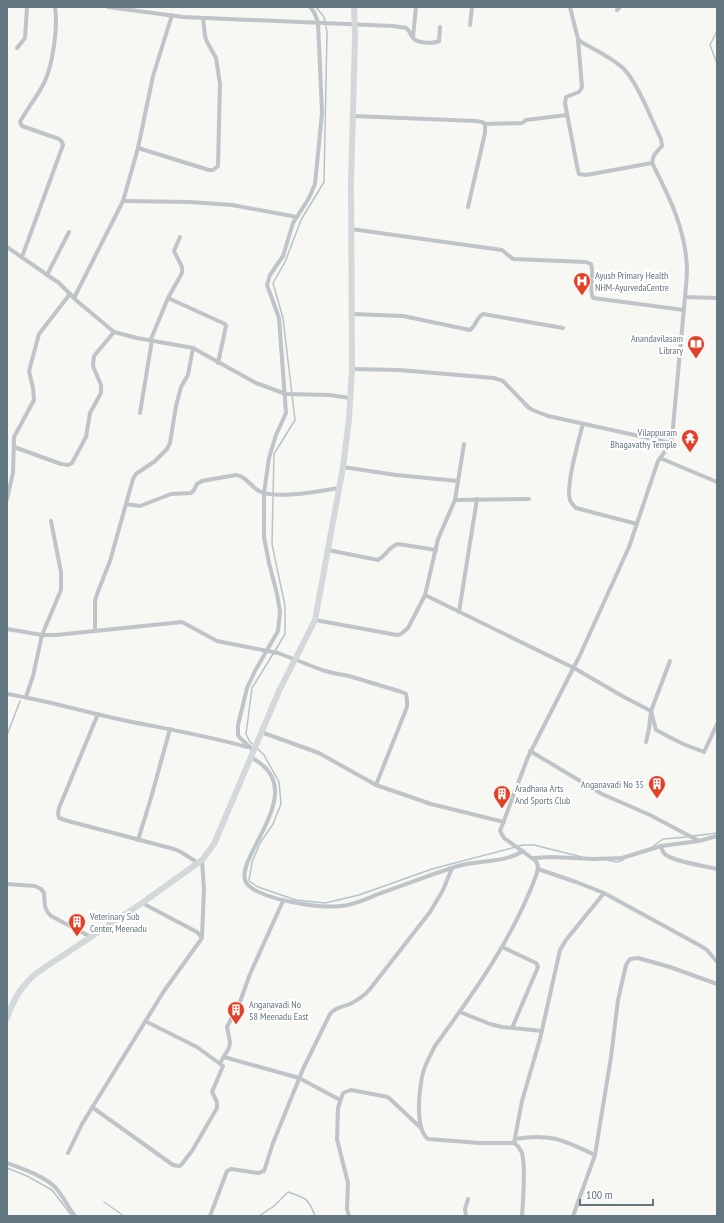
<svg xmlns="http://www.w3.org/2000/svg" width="724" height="1223" font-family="'PT Sans Narrow',sans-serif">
<rect width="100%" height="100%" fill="#f7f7f4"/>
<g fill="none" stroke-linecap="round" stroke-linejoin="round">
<g stroke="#b5c5c7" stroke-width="1.5">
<path d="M717 31 710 45 717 63"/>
<path d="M275 651 285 634V606L272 544 274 454 295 420 283 318 273 283 285 262 301 220 324 182 327 32 324 17 316 7"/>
<path d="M7 735 20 701"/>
<path d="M254 745 250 742 246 734 252 688 273 654"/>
<path d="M257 748 264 755 279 782 281 804 273 824 260 843 252 862 249 881 258 887 296 900 325 903 359 895 432 869 523 845H534L582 857"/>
<path d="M693 836 717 833"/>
<path d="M652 847 663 839 687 837"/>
<path d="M607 860 617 862 623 860"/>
<path d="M7 1168 27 1176 52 1190 72 1216"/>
<path d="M104 1202 124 1216"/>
<path d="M259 1216 274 1206 288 1192C305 1198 308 1197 315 1216"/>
</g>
<g stroke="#bec4c7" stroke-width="4">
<path d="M108 7 183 17 393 26C397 27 402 27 406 28 411 31 410 36 414 39 418 43 434 44 439 41L440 27"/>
<path d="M570 7 578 39 581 42C595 50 611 57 623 68 638 83 651 119 661 139L662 146C656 153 651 156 653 165 670 198 686 231 687 269 687 278 686 287 685 297L717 298"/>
<path d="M617 10 620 7"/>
<path d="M470 25 472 7"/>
<path d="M413 37 416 7"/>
<path d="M578 39 582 87 579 92 566 97 565 103 578 171 579 174 586 175 652 163"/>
<path d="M17 48 25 38 27 7"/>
<path d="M353 116 476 121 482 122 485 124V133L468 207"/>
<path d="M485 124 522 123 526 120 567 115"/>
<path d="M138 148 209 170H213L218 166 220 84 216 58 207 42 205 36 203 18"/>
<path d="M123 201 190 202 232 205 297 217"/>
<path d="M351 229 502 250 513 259 586 262 591 264C595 275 588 287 593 298L684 310"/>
<path d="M7 247 59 283 77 301 114 332 137 338 193 348 256 383 286 394 330 395 350 398"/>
<path d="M22 257 63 145 62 142 59 139 22 126 20 122C27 109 37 97 44 83 53 65 58 27 55 7"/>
<path d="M47 275 69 232"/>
<path d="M74 298 123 201 138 148 153 76 172 15"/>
<path d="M168 298 225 324 226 326 218 363"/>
<path d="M352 314 403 316 470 330C476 326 476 318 483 314L563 328"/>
<path d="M151 339 168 298 182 273V267L174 251 180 237"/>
<path d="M352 369 399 370 494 378 503 381 529 408 535 411 548 416 671 443"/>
<path d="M140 413 152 340"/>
<path d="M583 424C579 439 565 486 570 500 571 503 574 506 576 508L637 524"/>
<path d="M14 447 61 464 68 465 72 463 86 437 90 413 101 393V385L93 366 94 356 114 332"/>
<path d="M660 458 717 482"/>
<path d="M343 467 396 475 458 481"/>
<path d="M7 499 13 473 14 437 34 400 33 388 29 371 39 334 70 294"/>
<path d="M455 500 529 499"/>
<path d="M126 504 140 506 171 494 191 493 194 490 197 484 202 481 236 475C247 476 251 488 261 492 279 499 319 491 339 488"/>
<path d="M328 550 378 560C386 556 389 546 398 544L436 550"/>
<path d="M425 595 574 668 624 697 651 711 656 730 683 744 704 752 717 724"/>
<path d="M459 612 477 499"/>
<path d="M315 620 397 635 401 634 408 628 425 595 438 539 455 500 464 444"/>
<path d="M7 629 42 635H56L182 622 217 641 278 653 322 670 333 673 349 676 402 692 406 694 407 700V707L376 785"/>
<path d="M95 631V601L97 594 110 561 133 479 136 474 155 461 167 449 170 443 176 406 181 387 188 375 193 348"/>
<path d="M7 694C45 700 81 711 118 719 161 728 204 735 247 747"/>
<path d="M26 697 33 676 42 635 61 590V572L51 521"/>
<path d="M98 714 59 808 58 813 59 818 68 821 174 849 181 852 198 863"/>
<path d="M261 732 319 753 376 785 431 804 504 822"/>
<path d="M646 742 649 729 651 711 670 661"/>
<path d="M253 750 240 738 238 735V725L247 688 255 671 278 631 280 611 277 594 269 563 264 537V493L269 458 276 435 286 413 279 318 267 285 270 275 283 256 293 223 309 198 315 184 322 113 318 22 314 12 310 7"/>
<path d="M530 751 602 794 650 815 699 841"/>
<path d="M250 757C317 790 226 862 248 885 256 893 276 899 287 901 305 905 322 908 341 906 355 905 368 898 381 893 407 884 432 874 458 866 479 860 505 863 523 851"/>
<path d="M138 840 151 798 170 729"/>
<path d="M661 846C662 850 663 853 666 855 676 862 705 866 717 869"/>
<path d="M533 858 551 857 594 859 622 858 661 846 699 841 717 836"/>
<path d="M202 860 204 889 202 936"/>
<path d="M538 869 576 882 604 893 699 945 707 950 717 962"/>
<path d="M7 884 35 886 41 889 44 893C45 902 43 909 51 916L91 937"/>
<path d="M502 947 536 963 538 967 512 1028"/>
<path d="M460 1012 490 1024 502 1027 542 1031"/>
<path d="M224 1057 299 1078 340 1100"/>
<path d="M220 1063 229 1048 230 1042 227 1027 240 1002 250 974 283 901"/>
<path d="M92 1107 173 1165 179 1166 181 1165 192 1151 217 1108V1102L212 1092 223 1066 197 1047 145 1021"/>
<path d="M515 1139C550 1133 563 1140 595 1155"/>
<path d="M514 1143 522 1101 540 1039 560 950 566 940 604 893"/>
<path d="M68 1153 82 1124 164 991 202 938 197 932 142 903"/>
<path d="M7 1163C23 1169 42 1175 55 1187 63 1196 68 1207 75 1216"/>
<path d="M210 1216 227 1171 231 1169 258 1173 264 1171 273 1143 303 1069 330 1014C335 1007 343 1007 350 1004 358 1000 365 995 370 989L430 912 443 890 452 868"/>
<path d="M349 1216 347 1209 348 1183 337 1139 338 1108 343 1093 351 1090 388 1097 421 1128"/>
<path d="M466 1216 465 1209 468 1199"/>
<path d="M522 1216C523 1200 526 1167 522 1153 520 1149 518 1145 514 1143H480L428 1139C415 1129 419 1093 422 1077 424 1066 430 1056 435 1046 475 991 514 937 537 873L538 866 536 861 504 838 500 831 528 757 580 655 629 547 658 461 671 443 672 438 685 297"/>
<path d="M573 1216 595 1155 611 1057 618 1000 626 965 630 959 638 958 670 967 717 984"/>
</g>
<path stroke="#d3d9db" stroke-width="6" d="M7 1018C14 998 21 986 38 972L142 903 202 860 214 844 279 691 315 620 343 467 349 419 352 369 351 183 355 37 354 7"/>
</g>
<defs>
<symbol id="hospital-pin" viewBox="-11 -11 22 30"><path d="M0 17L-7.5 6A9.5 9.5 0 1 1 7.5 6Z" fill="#e34028" stroke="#fff"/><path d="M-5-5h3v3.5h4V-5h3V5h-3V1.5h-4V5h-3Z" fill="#fff"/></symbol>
<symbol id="library-pin" viewBox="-11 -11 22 30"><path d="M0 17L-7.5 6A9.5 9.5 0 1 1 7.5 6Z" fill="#e34028" stroke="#fff"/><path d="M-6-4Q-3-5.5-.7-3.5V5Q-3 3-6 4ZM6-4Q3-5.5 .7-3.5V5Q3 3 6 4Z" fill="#fff"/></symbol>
<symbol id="temple-pin" viewBox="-11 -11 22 30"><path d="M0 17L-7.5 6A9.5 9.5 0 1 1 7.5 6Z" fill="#e34028" stroke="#fff"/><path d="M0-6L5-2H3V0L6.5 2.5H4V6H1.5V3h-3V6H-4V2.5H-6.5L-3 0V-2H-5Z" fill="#fff"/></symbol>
<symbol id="building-pin" viewBox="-11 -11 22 30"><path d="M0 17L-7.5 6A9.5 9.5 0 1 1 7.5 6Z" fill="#e34028" stroke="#fff"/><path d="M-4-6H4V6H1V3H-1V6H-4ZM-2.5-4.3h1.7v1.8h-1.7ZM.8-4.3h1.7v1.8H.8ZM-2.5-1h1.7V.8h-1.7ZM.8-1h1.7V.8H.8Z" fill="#fff"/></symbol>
</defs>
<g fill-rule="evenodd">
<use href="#hospital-pin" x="572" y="271" width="20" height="27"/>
<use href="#library-pin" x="686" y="334" width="20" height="27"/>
<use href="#temple-pin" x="680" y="428" width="20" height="27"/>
<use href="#building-pin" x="647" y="774" width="20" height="27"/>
<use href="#building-pin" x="492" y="784" width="20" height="27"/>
<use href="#building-pin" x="67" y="912" width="20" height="27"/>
<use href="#building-pin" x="226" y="1000" width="20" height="27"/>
</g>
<g text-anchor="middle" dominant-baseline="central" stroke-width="4" stroke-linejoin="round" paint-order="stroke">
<g font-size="10" fill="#62767f" stroke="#fff" text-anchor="start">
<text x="595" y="275">Ayush Primary Health<tspan x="595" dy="12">NHM-AyurvedaCentre</tspan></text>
<text x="683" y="338" text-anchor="end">Anandavilasam<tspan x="683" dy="12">Library</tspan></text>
<text x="677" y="432" text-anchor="end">Vilappuram<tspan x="677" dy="12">Bhagavathy Temple</tspan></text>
<text x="644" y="784" text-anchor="end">Anganavadi No 35</text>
<text x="515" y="788">Aradhana Arts<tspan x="515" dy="12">And Sports Club</tspan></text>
<text x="90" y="916">Veterinary Sub<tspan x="90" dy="12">Center, Meenadu</tspan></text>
<text x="249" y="1004">Anganavadi No<tspan x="249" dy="12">58 Meenadu East</tspan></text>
</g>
</g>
<rect width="724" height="1223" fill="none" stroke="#62767f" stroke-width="16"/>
<path d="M580 1199v6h73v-6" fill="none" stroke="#62767f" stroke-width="2"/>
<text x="586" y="1199" font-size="12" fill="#62767f" stroke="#ffffff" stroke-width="3" paint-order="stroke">100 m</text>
</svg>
